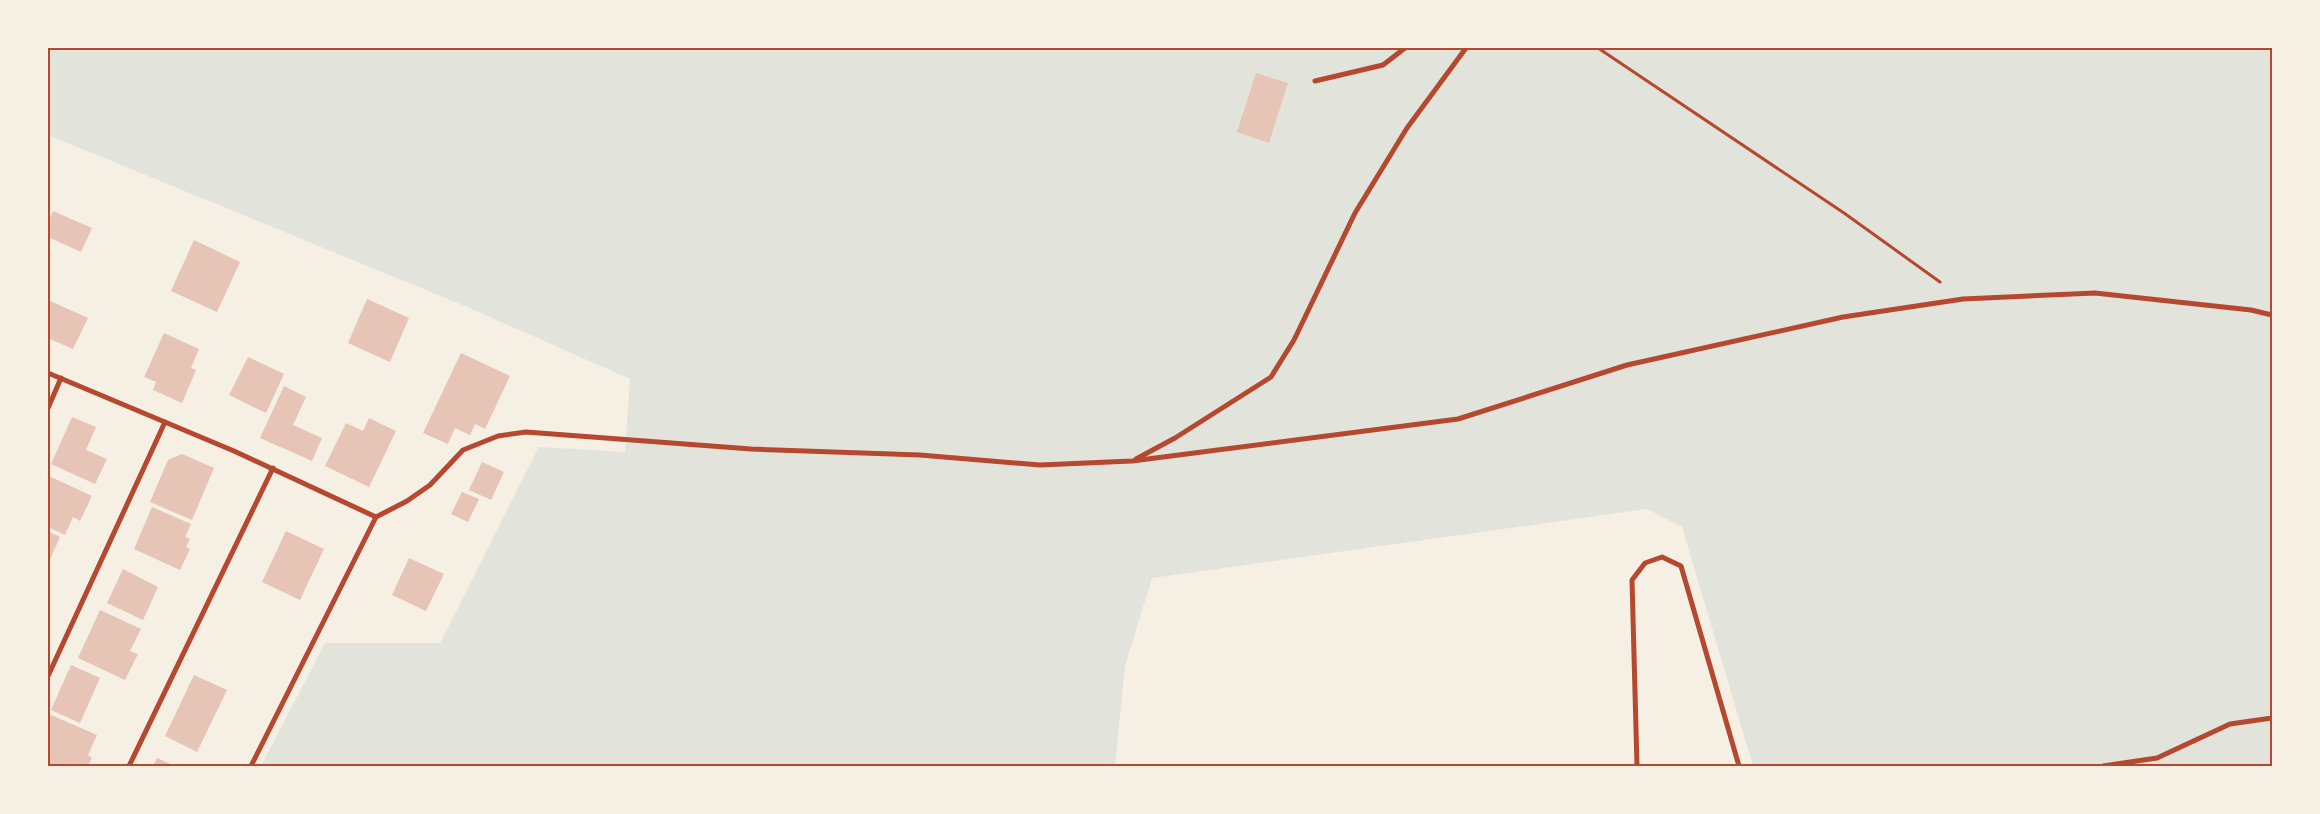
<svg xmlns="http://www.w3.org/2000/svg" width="2320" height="814" font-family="Roboto,sans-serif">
<rect width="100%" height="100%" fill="#f6efe4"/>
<path fill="#e2e4dc" d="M48 48H2272V766H1753L1682 527 1647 509 1152 578 1125 666 1115 766H261L325 643H440L539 447 625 452 630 379 465 306 48 135Z"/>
<g fill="#e6c5b7">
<path d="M1256 73 1288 83 1269 143 1237 132Z"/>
<path d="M53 211 92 228 81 252 48 237V223Z"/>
<path d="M194 240 240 262 217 312 171 291Z"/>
<path d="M367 299 409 318 390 362 348 343Z"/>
<path d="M48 300 88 318 73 349 48 338Z"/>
<path d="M164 333 199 349 191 368 196 370 182 403 153 390 156 382 144 377Z"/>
<path d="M461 353 510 376 485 429 475 424 470 435 455 428 448 444 423 433Z"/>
<path d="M248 357 284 374 266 413 229 395Z"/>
<path d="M284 386 306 397 293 425 322 438 312 461 260 438Z"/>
<path d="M72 417 96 427 86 450 107 459 95 484 51 464Z"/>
<path d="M369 418 396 431 369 487 325 466 346 423 363 431Z"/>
<path d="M182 454 214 468 192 520 150 502 168 460Z"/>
<path d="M482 462 504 472 491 500 469 490Z"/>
<path d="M49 476 92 496 80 521 73 517 65 535 48 527V480Z"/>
<path d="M462 492 479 499 468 522 451 514Z"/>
<path d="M152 507 191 524 185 537 190 539 186 547 190 549 180 570 134 549Z"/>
<path d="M48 531 60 537 48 564Z"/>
<path d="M286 531 324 549 300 600 262 582Z"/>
<path d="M409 558 444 574 426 611 392 595Z"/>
<path d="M123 569 158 587 143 620 107 603Z"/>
<path d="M100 610 141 629 130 651 138 654 125 680 78 658Z"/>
<path d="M71 665 100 678 80 723 51 710Z"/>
<path d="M194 675 227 690 197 752 165 736Z"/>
<path d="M51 715 97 735 88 755 92 758 88 766H48V722Z"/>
<path d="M157 758 175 766H153Z"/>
</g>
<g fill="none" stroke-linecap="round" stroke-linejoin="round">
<path stroke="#b5482f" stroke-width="3" d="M1598 48 1844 213 1940 282"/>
<g stroke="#b5482f" stroke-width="5">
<path d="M1315 81 1383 65 1405 48"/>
<path d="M48 373 234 451 376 517"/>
<path d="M48 408 61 378"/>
<path d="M1136 459 1175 438 1271 377 1294 340 1355 213 1407 128 1466 48"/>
<path d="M48 676 165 422"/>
<path d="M129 766 273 468"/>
<path d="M251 766 376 517 407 501 430 485 463 450 498 436 526 432 751 449 920 455 1040 465 1132 461 1458 419 1627 365 1843 317 1963 299 2095 293 2251 310 2272 315"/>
<path d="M1637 766 1632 580 1645 563 1662 557 1681 566 1739 766"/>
<path d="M2103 766 2157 758 2230 724 2272 718"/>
</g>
</g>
<rect width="2320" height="814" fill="none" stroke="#f6efe4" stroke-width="98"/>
<rect x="49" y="49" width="2222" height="716" fill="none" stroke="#b5482f" stroke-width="2"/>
</svg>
